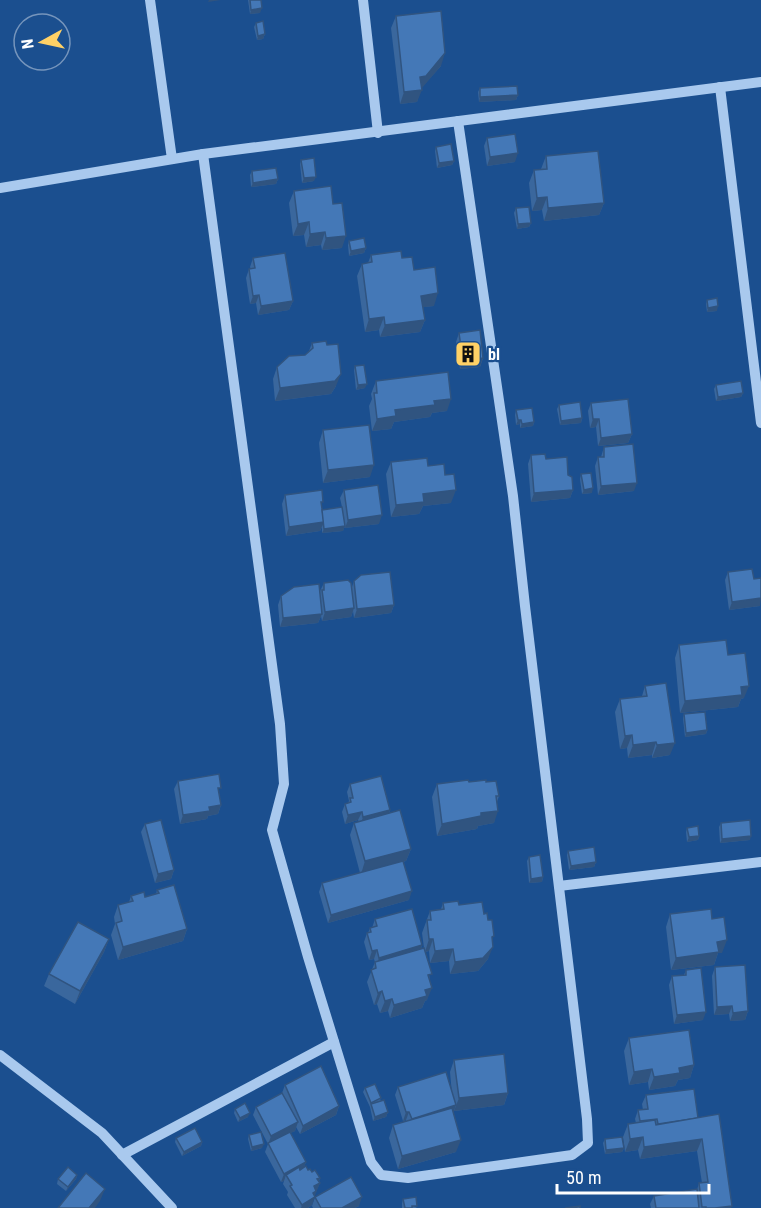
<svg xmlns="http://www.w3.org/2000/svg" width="761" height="1208" font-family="'Roboto Condensed',sans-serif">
<rect width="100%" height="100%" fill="#1b4f8f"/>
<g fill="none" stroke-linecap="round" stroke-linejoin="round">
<g stroke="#a9c9ee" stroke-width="10">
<path d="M150 0 172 159"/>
<path d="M363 0 378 133"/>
<path d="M720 87 761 423"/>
<path d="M203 154 280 724 284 784 272 830 308 957 371 1162 381 1175 408 1178 572 1155 588 1143 587 1119 525 606 513 496 458 121"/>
<path d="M0 188 203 154 761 82"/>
<path d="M559 886 761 862"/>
<path d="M0 1055 102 1133 172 1208"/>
<path d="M122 1155 334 1042"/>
</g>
</g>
<g fill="#3a679d">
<path d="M248 0H261L260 13 250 14Z"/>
<path d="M396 16 441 66 421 88 417 102 400 104 391 28Z"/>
<path d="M256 23 265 34 263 39 257 40 254 27Z"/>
<path d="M480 88 518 95 516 100 479 102 478 92Z"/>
<path d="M487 138 515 162 487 166 484 146Z"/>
<path d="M436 147 454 161 452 165 437 168 435 151Z"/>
<path d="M546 156 604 203 599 215 544 221 542 210 532 211 529 183 534 170 541 169Z"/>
<path d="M301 160 314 181 302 183 300 164Z"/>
<path d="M252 171 278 179 276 184 251 187 250 175Z"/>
<path d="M294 191 333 204 342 248 322 250 321 245 306 247 304 235 293 236 289 203Z"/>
<path d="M516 208 531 223 529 227 517 229 514 213Z"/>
<path d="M349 241 366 248 364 253 349 256 348 245Z"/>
<path d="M371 255 402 258 414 270 434 306 423 307 425 320 420 332 380 337 379 330 365 332 357 276 362 264 368 263Z"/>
<path d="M253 258 293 301 289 310 258 315 256 303 250 304 246 278 249 269H251L250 267Z"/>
<path d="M707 300 717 311 707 312 706 304Z"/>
<path d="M459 333 483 358 480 367 460 369 456 342Z"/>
<path d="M312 343 336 386 331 394 275 401 273 379 277 367 305 355 309 351Z"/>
<path d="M355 366 365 388 356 390 354 370Z"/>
<path d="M376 381 447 411 432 413 430 417 394 422 391 429 372 431 369 406 372 399 371 394Z"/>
<path d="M716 385 743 393 741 397 716 401 714 389Z"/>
<path d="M591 403 632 434 628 443 598 446 596 427 590 428 588 411Z"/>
<path d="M559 405 582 418 581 423 560 425 557 409Z"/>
<path d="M516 410 534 422 533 426 520 428V424L516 425 515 415Z"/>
<path d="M323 430 370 477 323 483 319 443Z"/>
<path d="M604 447 634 491 598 495 595 466 598 457H601Z"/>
<path d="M531 455 546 459 568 475 573 490 570 498 531 502 528 464Z"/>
<path d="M391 462 428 466 445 475 451 503 423 506 419 514 391 517 386 474Z"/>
<path d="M581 474 592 493 582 494 580 479Z"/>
<path d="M344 490 379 524 345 528 344 527 343 531 322 533V527L320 531 286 536 282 504 285 495 322 507V510L342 507 340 498Z"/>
<path d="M728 572 754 579 760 606 729 610 725 580Z"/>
<path d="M354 581 394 605 391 613 354 618 353 611 351 617 322 621 321 616 318 623 280 627 278 605 281 596H320V591L324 583 352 587Z"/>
<path d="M679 645 728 655 744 698 741 699 738 707 680 713 675 658Z"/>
<path d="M645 686 670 755 652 758V755L628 758 627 748 620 749 615 712 620 699 642 696Z"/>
<path d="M684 714 707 730 706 734 685 737 683 718Z"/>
<path d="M178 781 221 805 218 814 208 816 207 819 180 824 174 789Z"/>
<path d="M469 782H486L499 796 497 802 494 823 478 826 477 829 437 836 432 797 437 784Z"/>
<path d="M350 784 390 810 389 813 411 849 406 861 403 862 409 900 328 923 319 892 322 883 360 873 350 835 354 823 359 822 358 820 345 824 342 812 345 804 348 803 349 801 347 792Z"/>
<path d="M721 823 750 840 720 843 719 827Z"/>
<path d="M145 824 174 870 171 879 155 883 141 832Z"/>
<path d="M687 828 699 836 698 840 687 842 686 832Z"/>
<path d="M568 851 596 862 594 867 569 870 567 855Z"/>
<path d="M529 857 543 877 542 882 529 883 527 861Z"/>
<path d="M157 890 187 929 183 941 118 960 111 935 115 924 114 917 118 905 129 902 131 896 145 897 156 894Z"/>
<path d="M443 903 459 905 484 914 492 942 488 959 478 971 450 974 449 961 430 963 429 951 425 952 430 980 427 1000 425 1001 422 1008 390 1018 388 1011 380 1013 377 1004 374 1005 367 982 375 962 374 959 369 960 364 942 367 933H368L370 928H372L375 919 422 945 421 949 424 948 422 933 430 911 441 909Z"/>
<path d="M670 914 712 919 722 953H718L714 965 671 970 666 927Z"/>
<path d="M109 939 104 952 75 1004 44 986 49 974Z"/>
<path d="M715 967 748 1011 745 1020 730 1021 729 1014 714 1015 712 976Z"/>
<path d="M686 970 703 1020 674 1024 669 985 672 976 684 975Z"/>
<path d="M629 1038 694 1065 690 1078 678 1080 675 1086 649 1090 648 1082 629 1085 624 1051Z"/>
<path d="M454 1060 508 1093 504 1105 454 1111V1110L453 1113 456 1152 398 1169 389 1138 393 1125 406 1121V1120L403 1121 395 1095 398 1087 452 1094 450 1072Z"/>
<path d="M285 1085 339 1106 336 1115 300 1134 296 1127 295 1131 290 1133 306 1162 304 1167 308 1170 312 1172 320 1178 319 1181 320 1183 314 1195 312 1205 308 1208H295L287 1195 288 1192 283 1184 284 1181 281 1182 265 1152 268 1144 253 1115 256 1107 282 1093Z"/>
<path d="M365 1088 381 1100 388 1112 386 1117 373 1121 370 1107 363 1092Z"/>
<path d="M646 1095 698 1118 731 1208H651L650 1204 654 1196 697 1190 699 1183H702L697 1151 640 1159 638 1150 625 1152 623 1137 628 1124 636 1123 635 1119 638 1110H643L642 1104Z"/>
<path d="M235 1109 248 1117 238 1122 234 1113Z"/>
<path d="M249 1135 262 1148 251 1151 248 1139Z"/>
<path d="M176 1138 202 1142 201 1146 182 1156 175 1142Z"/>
<path d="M605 1139 624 1148 622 1152 605 1154 603 1143Z"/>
<path d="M77 1175 76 1179 66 1191 57 1184 58 1179Z"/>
<path d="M315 1197 359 1206 355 1208H313L312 1206Z"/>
<path d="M403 1199 417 1208H402V1203Z"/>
</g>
<g fill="#305480">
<path d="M209 0H221L208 2Z"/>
<path d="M262 8 260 13 250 14 251 10Z"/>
<path d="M265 34 263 39 257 40 258 36Z"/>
<path d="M445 53 441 66 422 88 420 77Z"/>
<path d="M422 90 417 102 400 104 404 92Z"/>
<path d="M518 95 516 100 479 102 480 97Z"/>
<path d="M518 153 515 162 487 166 490 157Z"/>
<path d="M454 161 452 165 437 168 439 163Z"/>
<path d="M316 177 314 181 302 183 304 178Z"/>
<path d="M278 179 276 184 251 187 253 183Z"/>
<path d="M547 197 542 210 532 211 537 198Z"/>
<path d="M604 203 599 215 544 221 548 208Z"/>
<path d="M309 222 304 235 293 236 298 224Z"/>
<path d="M531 223 529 227 517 229 518 224Z"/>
<path d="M325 232 321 245 306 247 310 234Z"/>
<path d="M346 236 342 248 322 250 326 238Z"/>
<path d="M366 248 364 253 349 256 351 251Z"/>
<path d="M438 293 434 306 417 308 421 296Z"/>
<path d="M259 295 256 303 250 304 253 296Z"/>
<path d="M293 301 289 310 258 315 261 306Z"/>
<path d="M718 306 717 311 707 312 708 308Z"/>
<path d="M384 317 379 330 365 332 369 319Z"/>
<path d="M425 320 420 332 380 337 385 325Z"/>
<path d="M483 358 480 367 460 369 463 361Z"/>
<path d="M341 374 336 386 331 394 275 401 280 388Z"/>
<path d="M367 384 365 388 356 390 358 385Z"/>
<path d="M743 393 741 397 716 401 718 397Z"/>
<path d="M451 399 447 411 432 413 430 417 394 422 391 429 372 431 377 419 395 410 434 401Z"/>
<path d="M582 418 581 423 560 425 561 421Z"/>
<path d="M593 419H599L596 427 590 428Z"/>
<path d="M518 420H521L520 424 516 425Z"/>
<path d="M534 422 533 426 520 428 522 424Z"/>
<path d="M632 434 628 443 598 446 601 438Z"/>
<path d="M374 465 370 477 323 483 328 470Z"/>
<path d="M637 483 634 491 598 495 601 486Z"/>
<path d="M593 488 592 493 582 494 584 490Z"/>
<path d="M456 490 451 503 423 506 419 514 391 517 396 505 423 494Z"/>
<path d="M573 490 570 498 531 502 534 493Z"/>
<path d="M382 515 379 524 345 528 348 520Z"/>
<path d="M324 522 320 531 286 536 289 527Z"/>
<path d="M345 526 343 531 322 533 324 529Z"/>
<path d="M761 598 760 606 729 610 732 602Z"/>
<path d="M394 605 391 613 354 618 357 609Z"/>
<path d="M354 608 351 617 322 621 325 612Z"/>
<path d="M322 614 318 623 280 627 283 618Z"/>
<path d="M749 686 744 698 741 699 738 707 680 713 685 701Z"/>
<path d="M707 730 706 734 685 737 686 733Z"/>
<path d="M632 735 627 748 620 749 625 736Z"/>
<path d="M656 742 652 755 628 758 633 745Z"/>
<path d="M675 743 670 755 652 758 657 745Z"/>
<path d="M221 805 218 814 208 816 207 819 180 824 183 815 209 807Z"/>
<path d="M390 810 387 819 360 826 363 817Z"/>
<path d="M498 811 494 823 478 826 477 829 437 836 442 824 481 813Z"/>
<path d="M362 812 358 820 345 824 348 815Z"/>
<path d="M699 836 698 840 687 842 689 837Z"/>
<path d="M751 836 750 840 720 843 722 839Z"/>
<path d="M411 849 406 861 361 874 365 861Z"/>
<path d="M596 862 594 867 569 870 571 866Z"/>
<path d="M174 870 171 879 155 883 158 874Z"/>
<path d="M543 877 542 882 529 883 531 879Z"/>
<path d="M412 891 409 900 328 923 331 915Z"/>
<path d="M187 929 183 941 118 960 123 947Z"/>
<path d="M109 939 104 952 75 1004 80 991Z"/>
<path d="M429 939H433L429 951 425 952Z"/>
<path d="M727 940 722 953H718L714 965 671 970 676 958 717 942Z"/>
<path d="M422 945 419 954 376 966 379 958Z"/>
<path d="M493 947 488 959 478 971 450 974 455 962Z"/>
<path d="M453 949 449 961 430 963 435 951Z"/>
<path d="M377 950 374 959 369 960 372 951Z"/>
<path d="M432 988 427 1000 425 1001 422 1008 390 1018 394 1005 425 990Z"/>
<path d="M382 991 377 1004 374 1005 378 993Z"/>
<path d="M392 999 388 1011 380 1013 385 1001Z"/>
<path d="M732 1006 729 1014 714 1015 717 1007Z"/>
<path d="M748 1011 745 1020 730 1021 733 1013Z"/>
<path d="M706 1012 703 1020 674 1024 677 1015Z"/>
<path d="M694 1065 690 1078 678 1080 675 1086 649 1090 654 1077 679 1068Z"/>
<path d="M652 1069 648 1082 629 1085 634 1072Z"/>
<path d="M508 1093 504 1105 454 1111 459 1098Z"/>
<path d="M456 1105 453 1114 412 1119Z"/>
<path d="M339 1106 336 1115 300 1134 303 1126Z"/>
<path d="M388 1112 386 1117 373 1121 375 1117Z"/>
<path d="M406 1112H409L406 1120 403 1121Z"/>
<path d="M250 1113 248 1117 238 1122 240 1118Z"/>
<path d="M298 1122 295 1131 268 1145 271 1136Z"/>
<path d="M643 1137 638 1150 625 1152 630 1139Z"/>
<path d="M702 1139 697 1151 640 1159 644 1147Z"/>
<path d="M461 1140 456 1152 398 1169 402 1156Z"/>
<path d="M202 1142 201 1146 182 1156 184 1152Z"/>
<path d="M264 1144 262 1148 251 1151 252 1147Z"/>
<path d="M624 1148 622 1152 605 1154 606 1150Z"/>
<path d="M306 1162 303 1171 286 1175 284 1181 281 1182 284 1174Z"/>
<path d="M77 1175 76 1179 66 1191 68 1187Z"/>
<path d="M320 1178 317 1184 320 1183 314 1198 315 1197 312 1205 308 1208H301L302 1205 310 1195 317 1179Z"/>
<path d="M105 1189 100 1201 95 1208H89Z"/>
<path d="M362 1197 359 1206 355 1208H342Z"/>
<path d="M732 1206 731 1208H715Z"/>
</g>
<g fill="#4478b7" stroke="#305480" stroke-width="1.5">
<path d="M250 0H261L262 8 251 10Z"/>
<path d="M441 11 445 53 426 76 420 77 422 90 404 92 396 16Z"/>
<path d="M263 21 265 34 258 36 256 23Z"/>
<path d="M517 86 518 95 480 97V88Z"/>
<path d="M515 134 518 153 490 157 487 138Z"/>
<path d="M451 144 454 161 439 163 436 147Z"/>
<path d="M598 151 604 203 548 208 547 197 537 198 534 170 547 169 546 156Z"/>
<path d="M314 158 316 177 304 178 301 160Z"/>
<path d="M276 168 278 179 253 183 252 171Z"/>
<path d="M331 186 333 204 342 203 346 236 326 238 325 232 310 234 309 222 298 224 294 191Z"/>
<path d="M529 207 531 223 518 224 516 208Z"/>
<path d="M364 238 366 248 351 251 349 241Z"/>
<path d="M401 251 402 258 412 257 414 270 435 267 438 293 421 296 425 320 385 325 384 317 369 319 362 264 372 262 371 255Z"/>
<path d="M285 253 293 301 261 306 259 295 253 296 249 269 255 268 253 258Z"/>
<path d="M717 298 718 306 708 308 707 300Z"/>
<path d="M480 330 483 358 463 361 459 333Z"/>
<path d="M326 341 327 345 338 344 341 374 335 381 280 388 277 367 289 356 305 355 313 348 312 343Z"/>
<path d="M364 365 367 384 358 385 355 366Z"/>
<path d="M448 372 451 399 434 401 435 405 395 410 396 416 377 419 374 393H377L376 381Z"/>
<path d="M741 381 743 393 718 397 716 385Z"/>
<path d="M628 399 632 434 601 438 599 419H593L591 403Z"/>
<path d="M580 402 582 418 561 421 559 405Z"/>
<path d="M532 408 534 422 522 424 521 420H518L516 410Z"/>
<path d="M369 425 374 465 328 470 323 430Z"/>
<path d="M633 444 637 483 601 486 598 457H604V447Z"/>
<path d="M545 454 546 459 567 457 568 475 572 477 573 490 534 493 531 455Z"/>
<path d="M427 458 428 466 444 464 445 475 454 474 456 490 423 494 424 502 396 505 391 462Z"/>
<path d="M591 473 593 488 584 490 581 474Z"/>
<path d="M378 485 382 515 348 520 344 490Z"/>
<path d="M322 490 323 502H321L324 522 289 527 285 495Z"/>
<path d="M342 507 345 526 324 529 322 510Z"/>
<path d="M752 569 754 579 761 578V598L732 602 728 572Z"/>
<path d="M390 572 394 605 357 609 354 581 361 575Z"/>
<path d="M348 580 351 583 354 608 325 612 322 590H324V583Z"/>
<path d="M319 584 322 614 283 618 281 596 294 587Z"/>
<path d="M726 640 728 655 745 653 749 686 741 687 742 695 685 701 679 645Z"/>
<path d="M666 683 675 743 657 745 656 742 633 745 632 735 625 736 620 699 647 696 645 686Z"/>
<path d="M705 712 707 730 686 733 684 714Z"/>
<path d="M219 774 221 788H218L221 805 209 807 210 811 183 815 178 781Z"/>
<path d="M381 776 390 810 363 817 362 812 348 815 345 804 351 802 350 798H353L350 784Z"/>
<path d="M468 780 469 782 486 780V782L496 781 499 796H496L498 811 481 813V816L442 824 437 784Z"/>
<path d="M400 810 411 849 365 861 354 823Z"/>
<path d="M161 820 174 870 158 874 145 824Z"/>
<path d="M750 820 751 836 722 839 721 823Z"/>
<path d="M698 826 699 836 689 837 687 828Z"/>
<path d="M594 847 596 862 571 866 568 851Z"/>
<path d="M540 855 543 877 531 879 529 857Z"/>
<path d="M403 861 412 891 331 915 322 883Z"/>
<path d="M174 885 187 929 123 947 116 923 122 921 118 905 133 901 131 896 144 892 145 897 159 893 157 890Z"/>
<path d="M458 901 459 905 482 902 484 914 487 913 488 920H492L494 936 492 937 493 947 483 958 455 962 453 949 435 951 433 939H429L427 920H431L430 911 444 909 443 903Z"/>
<path d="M412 909 422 945 379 958 377 950 372 951 367 933 371 932 370 928 377 926 375 919Z"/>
<path d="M711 909 712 919 724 917 727 940 717 942 719 952 676 958 670 914Z"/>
<path d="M78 922 109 939 80 991 49 974Z"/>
<path d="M424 948 432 974 428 975 432 988 425 990 427 996 394 1005 392 999 385 1001 382 991 378 993 371 970 376 968 375 962Z"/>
<path d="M745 965 748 1011 733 1013 732 1006 717 1007 715 967Z"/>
<path d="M701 968 706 1012 677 1015 672 976 686 975V970Z"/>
<path d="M689 1030 694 1065 679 1068 680 1073 654 1077 652 1069 634 1072 629 1038Z"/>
<path d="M504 1054 508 1093 459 1098 454 1060Z"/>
<path d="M321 1066 339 1106 303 1126 285 1085Z"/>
<path d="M446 1072 456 1105 412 1119 409 1112H406L398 1087Z"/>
<path d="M375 1084 381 1098 371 1103 365 1088Z"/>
<path d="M694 1089 698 1118 658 1124 657 1119 640 1121 638 1110 648 1109 646 1095Z"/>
<path d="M282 1093 298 1122 271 1136 256 1107Z"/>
<path d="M384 1100 388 1112 375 1117 371 1104Z"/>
<path d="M245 1103 250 1113 240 1118 235 1109Z"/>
<path d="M452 1108 461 1140 402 1156 393 1125Z"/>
<path d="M719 1114 732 1206 715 1208H706V1207H702L699 1183 708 1182 702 1139 644 1147 643 1137 630 1139 628 1124 655 1120 656 1125Z"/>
<path d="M195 1128 202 1142 184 1152 176 1138Z"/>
<path d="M261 1132 264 1144 252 1147 249 1135Z"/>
<path d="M290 1132 306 1162 284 1174 268 1143Z"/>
<path d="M622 1137 624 1148 606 1150 605 1139Z"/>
<path d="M306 1166 308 1170 310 1169 312 1172 315 1170 320 1178 317 1179 320 1183 314 1186 316 1191 313 1193 315 1197 302 1205 290 1186 292 1185 286 1175 299 1167 300 1170Z"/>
<path d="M68 1167 77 1175 68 1187 58 1179Z"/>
<path d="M86 1173 105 1189 89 1208H58Z"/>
<path d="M351 1177 362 1197 342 1208H321L315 1197Z"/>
<path d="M697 1189 699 1208H656L654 1196Z"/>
<path d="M416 1197 417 1206H412V1208H405L403 1199Z"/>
<path d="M580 1206V1208H565Z"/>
</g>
<defs>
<symbol id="building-square" viewBox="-11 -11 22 22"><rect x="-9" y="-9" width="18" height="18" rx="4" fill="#ffd166" stroke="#1b4f8f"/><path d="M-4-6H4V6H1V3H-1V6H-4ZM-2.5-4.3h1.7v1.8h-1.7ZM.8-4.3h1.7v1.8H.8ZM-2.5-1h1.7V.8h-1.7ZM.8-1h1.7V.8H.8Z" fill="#111"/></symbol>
</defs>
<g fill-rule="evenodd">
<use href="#building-square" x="453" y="339" width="30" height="30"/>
</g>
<g text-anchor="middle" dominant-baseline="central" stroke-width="4.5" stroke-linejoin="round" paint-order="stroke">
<g font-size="16" font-weight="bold" fill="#fff" stroke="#1b4f8f" text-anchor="start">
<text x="488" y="354">bl</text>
</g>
</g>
<g transform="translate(42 42) rotate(262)"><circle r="28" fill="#1b4f8f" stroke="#7695bc" stroke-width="1.5"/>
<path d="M0-4.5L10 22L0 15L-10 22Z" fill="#ffd166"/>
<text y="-9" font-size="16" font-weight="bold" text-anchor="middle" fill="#ffffff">N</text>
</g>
<path d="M557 1184v9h152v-9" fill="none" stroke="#ffffff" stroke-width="3"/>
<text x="566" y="1184" font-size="18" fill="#ffffff" stroke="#1b4f8f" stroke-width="4.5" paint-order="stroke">50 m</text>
</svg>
